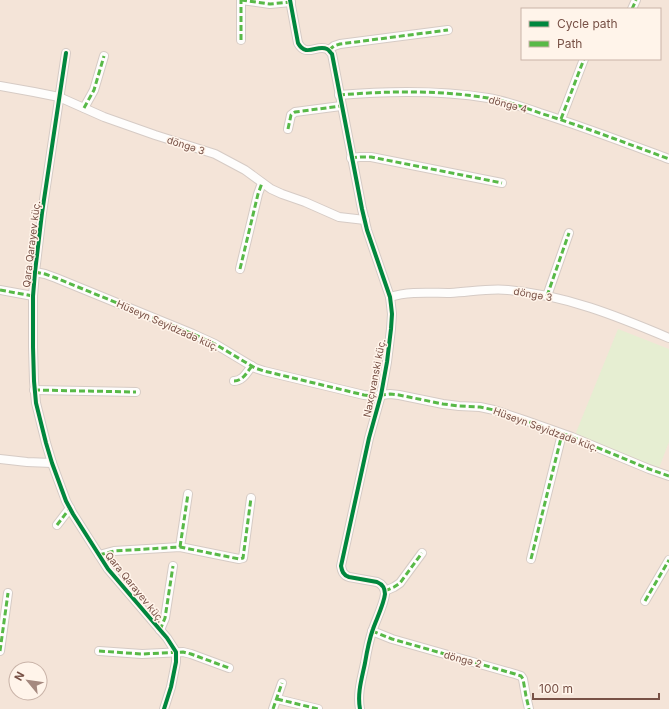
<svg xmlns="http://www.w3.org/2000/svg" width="669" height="709" font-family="Inter,sans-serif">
<rect width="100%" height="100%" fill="#f8f0e8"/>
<path fill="#f4e4d8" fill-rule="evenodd" d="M0 0H669V709H0ZM522 9H660V59H522ZM16 669H40V693H16Z"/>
<path fill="#e6eed2" d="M618 329 669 349V442L659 468 575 435Z"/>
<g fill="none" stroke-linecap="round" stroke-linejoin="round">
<defs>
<g id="minor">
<path d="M241 0 270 4 291 2"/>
<path d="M290 0 298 43C306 58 317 44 327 49 329 50 330 52 332 54L362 209 367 230 390 297 391 305 392 314 391 329 387 362 381 395 369 438 341 566C342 571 343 575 349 577L377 582C382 584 385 588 385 594 384 604 376 620 373 629 369 640 367 651 365 663 362 678 357 693 360 709"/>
<path d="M632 9 636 0"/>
<path d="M241 40V0"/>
<path d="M329 50 334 46 340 44 448 30"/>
<path d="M66 53 42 213 35 272 33 296V347L34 381 36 403 46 443 52 463 66 501 73 514 108 569 167 638 176 652V662L171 687 164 709"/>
<path d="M0 86 34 92 59 97 104 117 155 135 215 154 245 170 271 189 282 194 305 202 339 217 365 220"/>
<path d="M339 95C388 91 439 90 488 98 506 101 523 107 540 113 584 127 626 143 669 159"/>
<path d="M84 108 94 90 104 56"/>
<path d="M561 119 584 59"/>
<path d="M288 129 291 115 295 112 341 106"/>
<path d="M351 158 360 157H371L502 183"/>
<path d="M240 269 258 194 262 183"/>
<path d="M35 272 45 274 56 278 193 334 215 344 255 368 264 371 364 395 373 396 390 394 399 395 443 404 459 406 480 407 494 410 524 420 572 437 649 469 669 476"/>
<path d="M0 290 33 296"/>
<path d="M547 296 569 233"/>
<path d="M390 297C409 291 430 293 450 293 470 292 489 288 508 290 565 295 617 316 669 338"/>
<path d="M234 381C243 381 247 372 252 366"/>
<path d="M34 390 136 392"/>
<path d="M0 459 27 462 52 463"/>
<path d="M57 525 70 508"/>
<path d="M180 547 188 494"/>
<path d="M99 555 114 551 180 547 239 559 243 558 251 498"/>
<path d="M531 559 562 434"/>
<path d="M385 591 394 587 400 583 422 553"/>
<path d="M645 601 669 560"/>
<path d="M160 630 165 618 173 566"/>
<path d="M372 631 392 639 515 674 521 676 523 679 526 696 529 709"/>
<path d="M0 651 8 593"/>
<path d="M99 651 142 654 183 652 191 654 229 668"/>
<path d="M277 699 318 709"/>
<path d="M273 709 282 683"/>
</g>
</defs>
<use href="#minor" stroke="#d6cbc5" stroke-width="10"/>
<use href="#minor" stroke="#fefdfc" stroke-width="8"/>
<g stroke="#58b947" stroke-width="3" stroke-dasharray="6 3" stroke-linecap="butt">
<path d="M241 0 270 4 291 2"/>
<path d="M632 9 636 0"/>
<path d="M241 40V0"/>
<path d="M329 50 334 46 340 44 448 30"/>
<path d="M339 95C388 91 439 90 488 98 506 101 523 107 540 113 584 127 626 143 669 159"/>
<path d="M84 108 94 90 104 56"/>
<path d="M561 119 584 59"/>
<path d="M288 129 291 115 295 112 341 106"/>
<path d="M351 158 360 157H371L502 183"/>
<path d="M240 269 258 194 262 183"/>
<path d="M35 272 45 274 56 278 193 334 215 344 255 368 264 371 364 395 373 396 390 394 399 395 443 404 459 406 480 407 494 410 524 420 572 437 649 469 669 476"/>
<path d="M0 290 33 296"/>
<path d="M547 296 569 233"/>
<path d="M234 381C243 381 247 372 252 366"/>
<path d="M34 390 136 392"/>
<path d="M57 525 70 508"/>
<path d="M180 547 188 494"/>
<path d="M99 555 114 551 180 547 239 559 243 558 251 498"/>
<path d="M531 559 562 434"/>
<path d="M385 591 394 587 400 583 422 553"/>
<path d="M645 601 669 560"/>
<path d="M160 630 165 618 173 566"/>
<path d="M372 631 392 639 515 674 521 676 523 679 526 696 529 709"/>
<path d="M0 651 8 593"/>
<path d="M99 651 142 654 183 652 191 654 229 668"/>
<path d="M277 699 318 709"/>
<path d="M273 709 282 683"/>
</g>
<defs>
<g id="cycleway">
<path d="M290 0 298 43C306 58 317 44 327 49 329 50 330 52 332 54L362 209 367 230 390 297 391 305 392 314 391 329 387 362 381 395 369 438 341 566C342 571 343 575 349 577L377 582C382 584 385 588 385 594 384 604 376 620 373 629 369 640 367 651 365 663 362 678 357 693 360 709"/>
<path d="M66 53 42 213 35 272 33 296V347L34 381 36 403 46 443 52 463 66 501 73 514 108 569 167 638 176 652V662L171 687 164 709"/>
</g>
</defs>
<use href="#cycleway" stroke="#fff4ea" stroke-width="6"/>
<use href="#cycleway" stroke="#00873e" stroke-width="4"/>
</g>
<g text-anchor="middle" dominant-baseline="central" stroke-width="3" stroke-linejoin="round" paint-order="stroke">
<g font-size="10" fill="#785146" stroke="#fff4ea">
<text transform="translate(508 104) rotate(15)">döngə 4</text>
<text transform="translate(186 145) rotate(18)">döngə 3</text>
<text transform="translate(31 244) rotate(-83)">Qara Qarayev küç.</text>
<text transform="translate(533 294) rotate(10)">döngə 3</text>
<text transform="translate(168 325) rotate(24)">Hüseyn Seyidzadə küç.</text>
<text transform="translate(374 378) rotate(-79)">Naxçıvanski küç.</text>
<text transform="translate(546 429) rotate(20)">Hüseyn Seyidzadə küç.</text>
<text transform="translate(135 587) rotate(51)">Qara Qarayev küç.</text>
<text transform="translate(463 659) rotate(15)">döngə 2</text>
</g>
</g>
<rect x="521" y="8" width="140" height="52" fill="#fff4ea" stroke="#c9b3a8"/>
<rect x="529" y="21" width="20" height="6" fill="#00873e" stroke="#c9b3a8"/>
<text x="557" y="28" font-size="12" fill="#785146">Cycle path</text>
<rect x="529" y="41" width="20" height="6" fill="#58b947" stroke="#c9b3a8"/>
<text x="557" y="48" font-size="12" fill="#785146">Path</text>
<g transform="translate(28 681) rotate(299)"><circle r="19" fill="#fff4ea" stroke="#c9b3a8"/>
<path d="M0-3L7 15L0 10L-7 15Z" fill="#a5897f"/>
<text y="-6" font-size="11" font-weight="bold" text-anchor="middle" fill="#785146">N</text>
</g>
<path d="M533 693v6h126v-6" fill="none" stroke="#785146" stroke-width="2"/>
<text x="539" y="693" font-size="12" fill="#785146" stroke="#fff4ea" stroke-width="3" paint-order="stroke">100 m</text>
</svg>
